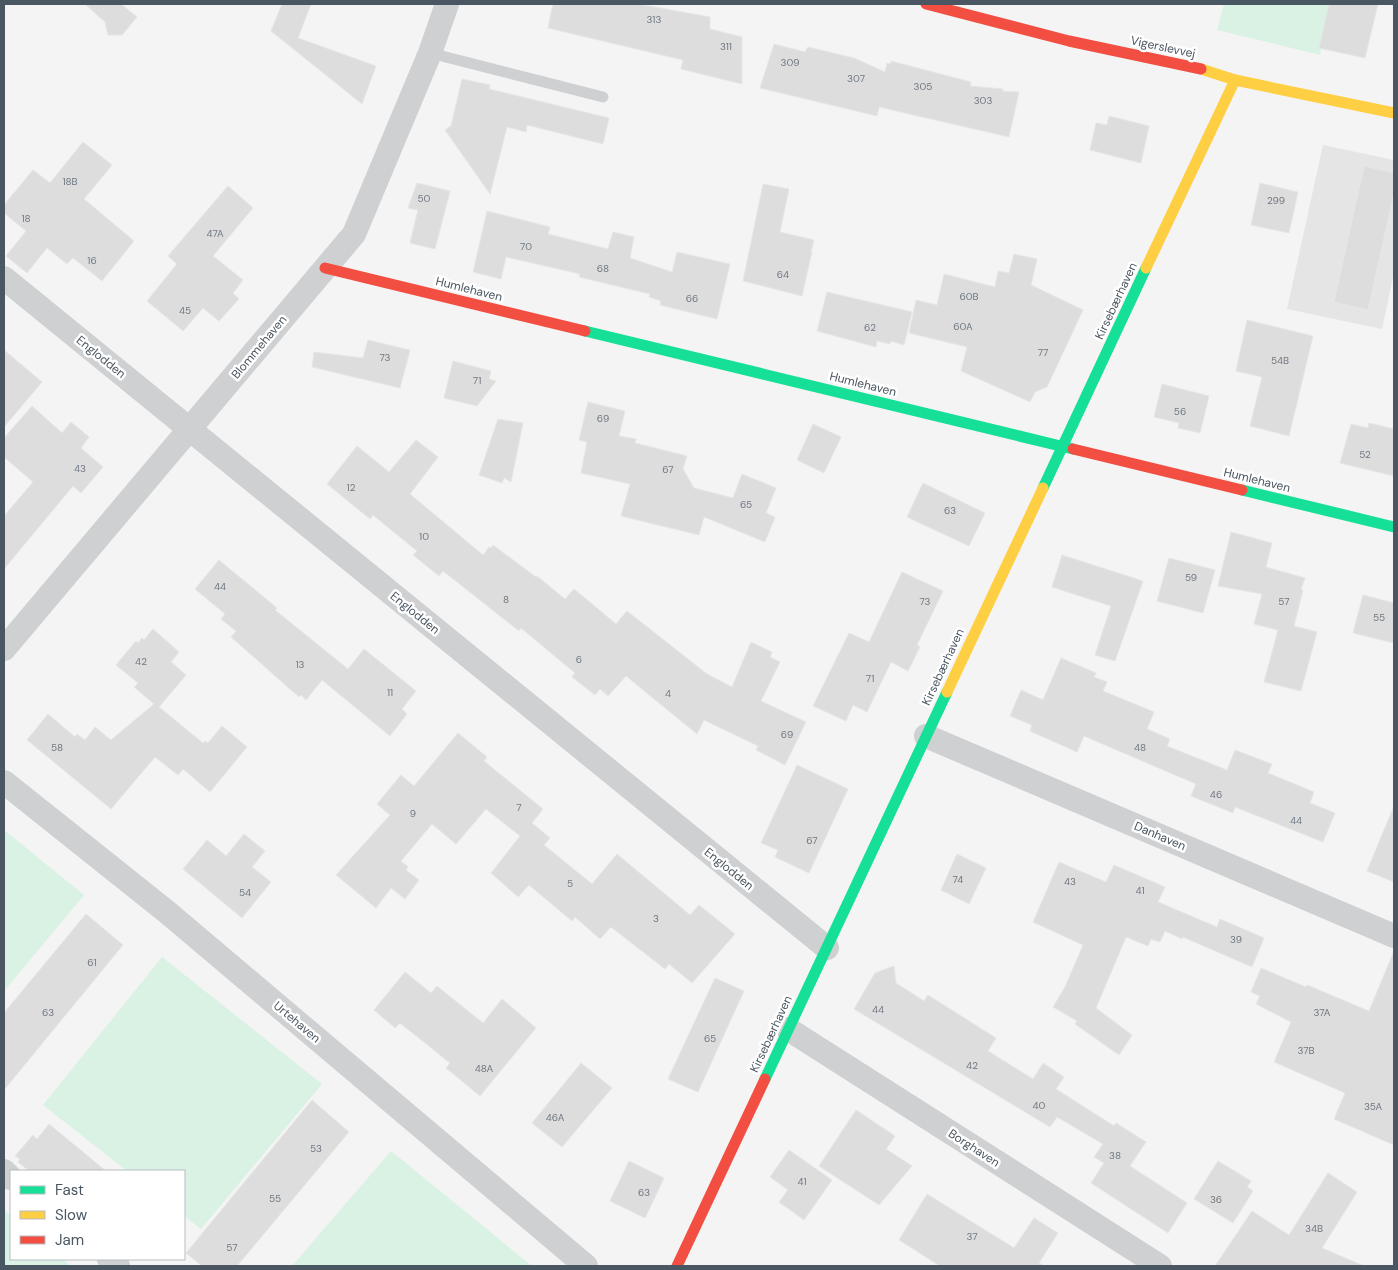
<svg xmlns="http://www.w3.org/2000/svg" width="1398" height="1270" font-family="'DM Sans',sans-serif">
<rect width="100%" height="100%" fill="#f4f4f4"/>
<path fill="#e6e5e6" d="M1323 145 1394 160V272L1382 329 1287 309Z"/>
<g fill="#d9f2e3">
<path d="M1224 4H1331L1320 55 1217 30Z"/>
<path d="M4 830 84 895 4 991Z"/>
<path d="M162 957 322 1084 201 1229 184 1216V1171H127L43 1105Z"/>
<path d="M391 1151 532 1266H292Z"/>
<path d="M4 1209 11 1216V1259H62L71 1266H4Z"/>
</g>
<g fill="#ddddde" stroke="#e5e6e7">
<path d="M85 4H121L137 17 122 35H108L105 22Z"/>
<path d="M282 4H311L298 38 376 66 362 104 271 31Z"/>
<path d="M553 4H638L710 17V29L742 37V84L681 69 683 60 548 28Z"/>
<path d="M1329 4H1378L1365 58 1319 48Z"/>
<path d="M774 44 805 52 808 47 854 58 885 72 887 63 891 64V61L971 82 970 86 1003 89 1002 91 1019 92 1009 137 879 107 877 116 760 88Z"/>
<path d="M462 79 490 85 489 89 609 118 603 144 527 125 526 132 507 127 490 194 445 130 451 126Z"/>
<path d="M1109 116 1149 126 1141 163 1090 150 1096 123 1107 125Z"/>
<path d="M83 142 112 165 84 199 134 241 102 281 73 258 67 264 47 248 27 273 6 256 26 231 4 213V205L33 170 50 183Z"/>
<path d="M1364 166 1394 173V193L1368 310 1334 302Z"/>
<path d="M417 183 450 191 435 249 410 243 418 210 408 208Z"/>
<path d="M1260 183 1298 192 1289 233 1251 225Z"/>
<path d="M763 184 789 189 780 232 814 240 811 252H812L802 296 743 281Z"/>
<path d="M228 186 253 208 213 256 243 280 233 293 239 299 219 321 203 308 183 331 147 301 177 264 168 256Z"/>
<path d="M487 211 550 227 548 234 608 249 613 232 634 237 630 258 672 272 677 252 730 264 717 319 660 305 661 301 649 297 650 294 579 277 580 274 506 257 501 279 473 272Z"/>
<path d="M1014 254 1037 259 1031 285 1083 310 1047 387 1035 392 1030 402 961 371 967 347 909 333 916 300 937 305 944 274 995 287 998 271 1009 273Z"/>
<path d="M827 292 912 312 904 345 891 341 890 344 877 341 876 347 817 331Z"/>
<path d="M1247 320 1313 336 1289 436 1250 426 1262 377 1236 371Z"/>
<path d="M368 340 410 350 400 388 312 367 314 352 363 358Z"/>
<path d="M4 350 42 382 4 427Z"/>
<path d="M453 361 491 371 489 379 496 381 477 406 444 398Z"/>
<path d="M1162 384 1209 396 1200 433 1178 428 1179 423 1154 417Z"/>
<path d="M588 402 625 411 619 436 636 439 635 443 687 456 683 469 694 488 733 498 742 474 776 488 766 513 775 517 765 542 704 517 699 535 621 516 630 484 581 473 587 442 579 440Z"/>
<path d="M32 406 62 433 71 422 89 437 81 448 103 467 81 493 73 486 4 569V516L33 482 4 457V438Z"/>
<path d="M498 419 523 423 511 482 504 478 502 483 479 475Z"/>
<path d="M1369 423 1394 429V476L1340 463 1351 424 1368 428Z"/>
<path d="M813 424 841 437 824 473 797 460Z"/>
<path d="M416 440 438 457 410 494 483 555 489 547 491 548 493 545 536 577 537 576 565 599 574 589 616 624 627 611 707 674 732 687 751 642 772 652 770 657 780 662 761 701 806 722 785 765 756 750 758 746 704 720 697 734 626 676 608 696 600 689 595 695 572 677 575 673 521 628 519 631 443 571 439 576 413 555 417 551 373 515 370 519 327 484 357 446 389 472Z"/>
<path d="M923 483 985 513 969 546 907 517Z"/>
<path d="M1231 532 1272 543 1266 567 1305 578 1301 589 1303 590 1294 626 1317 632 1301 691 1264 682 1278 630 1254 624 1262 594 1218 586Z"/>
<path d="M1062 555 1143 581 1115 661 1095 655 1111 606 1052 587Z"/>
<path d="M1169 558 1215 570 1203 613 1157 601Z"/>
<path d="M219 560 277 608 275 610 348 669 364 649 416 691 402 709 407 714 390 736 322 680 306 700 301 695 299 697 231 637 236 631 221 619 225 614 195 589Z"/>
<path d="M902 572 943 591 917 645 920 647 908 671 891 662 867 712 853 705 846 721 813 706 849 633 869 642Z"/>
<path d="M1363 595 1394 603V643L1353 633Z"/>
<path d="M153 629 179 652 171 662 186 675 159 707 203 743 205 741 208 743 222 726 247 747 210 792 183 769 178 775 155 757 111 809 27 740 48 714 75 737 77 734 85 740 95 727 111 740 154 704 134 687 138 683 116 665 136 641 138 643 142 638 144 640Z"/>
<path d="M1061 658 1096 673 1094 677 1107 682 1103 691 1154 712 1147 729 1170 739 1167 746 1227 770 1235 750 1272 764 1268 773 1314 792 1310 803 1335 813 1323 842 1235 807 1233 813 1191 796 1196 784 1084 736 1077 752 1030 731 1032 725 1010 716 1021 690 1043 700Z"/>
<path d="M458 733 487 757 484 761 543 809 532 823 550 838 544 845 592 884 617 854 690 915 699 905 735 934 692 983 669 964 665 969 611 927 600 939 575 917 572 921 529 885 518 897 491 873 520 836 486 809 456 844 432 824 401 861 408 867 406 870 419 880 405 899 391 888 376 908 336 875 390 815 377 804 401 775 414 786Z"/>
<path d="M797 765 848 789 809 873 775 857 778 850 761 843Z"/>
<path d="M1394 806V882L1367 871Z"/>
<path d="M244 834 265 851 252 867 271 882 242 918 183 869 207 840 226 856Z"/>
<path d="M957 854 986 868 969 904 941 890Z"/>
<path d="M1059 862 1106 882 1114 865 1165 887 1158 902 1217 927 1220 919 1264 938 1252 967 1183 937 1182 939 1165 931 1160 942 1151 939 1148 946 1126 937 1096 1008 1132 1035 1119 1055 1075 1024 1077 1021 1053 1007 1065 987 1083 945 1033 922Z"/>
<path d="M86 914 123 945 4 1090V1013Z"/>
<path d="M1394 951V1145L1334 1119 1345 1093 1274 1062 1291 1022 1256 1004 1260 996 1251 992 1261 968 1306 987 1307 985 1369 1011Z"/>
<path d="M894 966 896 983 924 1001 928 995 996 1038 988 1051 1033 1079 1043 1063 1064 1077 1056 1089 1114 1126 1116 1123 1146 1142 1130 1166 1187 1203 1168 1233 1091 1183 1104 1163 1094 1157 1103 1144 1057 1117 1050 1127 854 1009 875 973Z"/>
<path d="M405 972 431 993 437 986 483 1023 502 999 536 1028 480 1096 446 1068 450 1063 400 1023 395 1028 374 1010Z"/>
<path d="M715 978 744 991 698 1092 668 1079Z"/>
<path d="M581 1063 612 1088 562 1147 532 1123Z"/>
<path d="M312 1100 349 1132 237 1266H202L186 1253Z"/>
<path d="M856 1110 895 1136 886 1149 912 1166 879 1205 819 1166Z"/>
<path d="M49 1124 106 1171H29L18 1162 20 1159 15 1156 33 1135 37 1139Z"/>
<path d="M789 1150 832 1180 804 1220 779 1202 788 1190 770 1177Z"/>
<path d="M629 1161 664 1178 645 1218 610 1201Z"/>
<path d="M1218 1161 1251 1181 1247 1187 1253 1191 1233 1223 1194 1199Z"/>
<path d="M1328 1173 1357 1192 1322 1248 1364 1266H1215L1252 1211 1289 1235Z"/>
<path d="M927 1194 1014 1248 1034 1218 1058 1233 1039 1263 1044 1266H940L899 1240Z"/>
</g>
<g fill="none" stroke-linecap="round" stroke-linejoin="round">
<path stroke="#ced0d2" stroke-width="11" d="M430 53 603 97"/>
<g stroke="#ced0d2" stroke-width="24">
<path d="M4 278 827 948"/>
<path d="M4 649 354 234 430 53 447 4"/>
<path d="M926 736 1394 936"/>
<path d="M4 782 167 912 586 1266"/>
<path d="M788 1029 1160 1266"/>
<path d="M4 1171 11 1178"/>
<path d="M109 1259 118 1266"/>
</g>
<g stroke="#16e098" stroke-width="11">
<path d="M585 331 1073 449"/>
<path d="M1043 488 1146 268"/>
<path d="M1242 490 1394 527"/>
<path d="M765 1079 947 692"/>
</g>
<g stroke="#ffcf43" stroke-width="11">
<path d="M1201 69 1235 80 1394 113"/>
<path d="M1146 268 1235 80"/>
<path d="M947 692 1043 488"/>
</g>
<g stroke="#f24e42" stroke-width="11">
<path d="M926 4 1069 41 1201 69"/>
<path d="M325 268 585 331"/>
<path d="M1073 449 1242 490"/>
<path d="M677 1266 765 1079"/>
</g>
</g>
<g text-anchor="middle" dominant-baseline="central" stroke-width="5" stroke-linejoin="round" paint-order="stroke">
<g font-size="10" fill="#707881">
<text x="654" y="19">313</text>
<text x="726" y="46">311</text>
<text x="790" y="62">309</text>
<text x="856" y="78">307</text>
<text x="923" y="86">305</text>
<text x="983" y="100">303</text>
<text x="70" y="181">18B</text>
<text x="424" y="198">50</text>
<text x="1276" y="200">299</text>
<text x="26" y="218">18</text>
<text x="215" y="233">47A</text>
<text x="526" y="246">70</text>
<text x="92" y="260">16</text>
<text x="603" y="268">68</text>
<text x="783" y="274">64</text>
<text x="969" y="296">60B</text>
<text x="692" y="298">66</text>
<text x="185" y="310">45</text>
<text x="963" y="326">60A</text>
<text x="870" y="327">62</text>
<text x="1043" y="352">77</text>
<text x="385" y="357">73</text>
<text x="1280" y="360">54B</text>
<text x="477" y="380">71</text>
<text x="1180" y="411">56</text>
<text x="603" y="418">69</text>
<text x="1365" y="454">52</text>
<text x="80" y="468">43</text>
<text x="668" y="469">67</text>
<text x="351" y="487">12</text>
<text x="746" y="504">65</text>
<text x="950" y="510">63</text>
<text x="424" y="536">10</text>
<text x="1191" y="577">59</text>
<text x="220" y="586">44</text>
<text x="506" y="599">8</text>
<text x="925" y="601">73</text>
<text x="1284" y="601">57</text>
<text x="1379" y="617">55</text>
<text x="579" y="659">6</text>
<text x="141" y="661">42</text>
<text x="300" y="664">13</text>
<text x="870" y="678">71</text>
<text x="390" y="692">11</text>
<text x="668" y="693">4</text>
<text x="787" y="734">69</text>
<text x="57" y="747">58</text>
<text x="1140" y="747">48</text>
<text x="1216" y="794">46</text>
<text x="519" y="807">7</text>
<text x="413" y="813">9</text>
<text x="1296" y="820">44</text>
<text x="812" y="840">67</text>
<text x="958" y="879">74</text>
<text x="1070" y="881">43</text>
<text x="570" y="883">5</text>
<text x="1140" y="890">41</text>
<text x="245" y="892">54</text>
<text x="656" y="918">3</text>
<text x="1236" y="939">39</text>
<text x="92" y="962">61</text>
<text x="878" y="1009">44</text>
<text x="48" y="1012">63</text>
<text x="1322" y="1012">37A</text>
<text x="710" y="1038">65</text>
<text x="1306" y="1050">37B</text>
<text x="972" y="1065">42</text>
<text x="484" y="1068">48A</text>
<text x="1039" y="1105">40</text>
<text x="1373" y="1106">35A</text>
<text x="555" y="1117">46A</text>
<text x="316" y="1148">53</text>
<text x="1115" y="1155">38</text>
<text x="802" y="1181">41</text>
<text x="644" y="1192">63</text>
<text x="275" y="1198">55</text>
<text x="1216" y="1199">36</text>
<text x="1314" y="1228">34B</text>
<text x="972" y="1236">37</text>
<text x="232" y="1247">57</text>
</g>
<g font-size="12" fill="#4a5661" stroke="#fff">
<text transform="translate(1163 47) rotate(12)">Vigerslevvej</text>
<text transform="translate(469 289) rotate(14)">Humlehaven</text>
<text transform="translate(1116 301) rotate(-65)">Kirsebærhaven</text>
<text transform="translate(259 347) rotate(-50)">Blommehaven</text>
<text transform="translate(101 357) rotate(39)">Englodden</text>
<text transform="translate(863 384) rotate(14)">Humlehaven</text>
<text transform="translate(1257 480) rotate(14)">Humlehaven</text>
<text transform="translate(415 613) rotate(39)">Englodden</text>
<text transform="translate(943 667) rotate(-65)">Kirsebærhaven</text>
<text transform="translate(1160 836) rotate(23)">Danhaven</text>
<text transform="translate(729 869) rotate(39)">Englodden</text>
<text transform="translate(297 1022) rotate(40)">Urtehaven</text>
<text transform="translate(771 1034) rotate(-65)">Kirsebærhaven</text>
<text transform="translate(974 1148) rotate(33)">Borghaven</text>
</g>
</g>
<rect width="1398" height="1270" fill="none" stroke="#4a5661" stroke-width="10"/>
<rect x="10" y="1170" width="175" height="90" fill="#ffffff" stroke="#b7bbc0"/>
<rect x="20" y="1186" width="25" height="8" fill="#16e098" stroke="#b7bbc0"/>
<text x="55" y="1195" font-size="15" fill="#4a5661">Fast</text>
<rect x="20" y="1211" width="25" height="8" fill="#ffcf43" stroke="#b7bbc0"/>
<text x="55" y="1220" font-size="15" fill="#4a5661">Slow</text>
<rect x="20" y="1236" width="25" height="8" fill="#f24e42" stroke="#b7bbc0"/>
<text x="55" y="1245" font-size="15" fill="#4a5661">Jam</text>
</svg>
